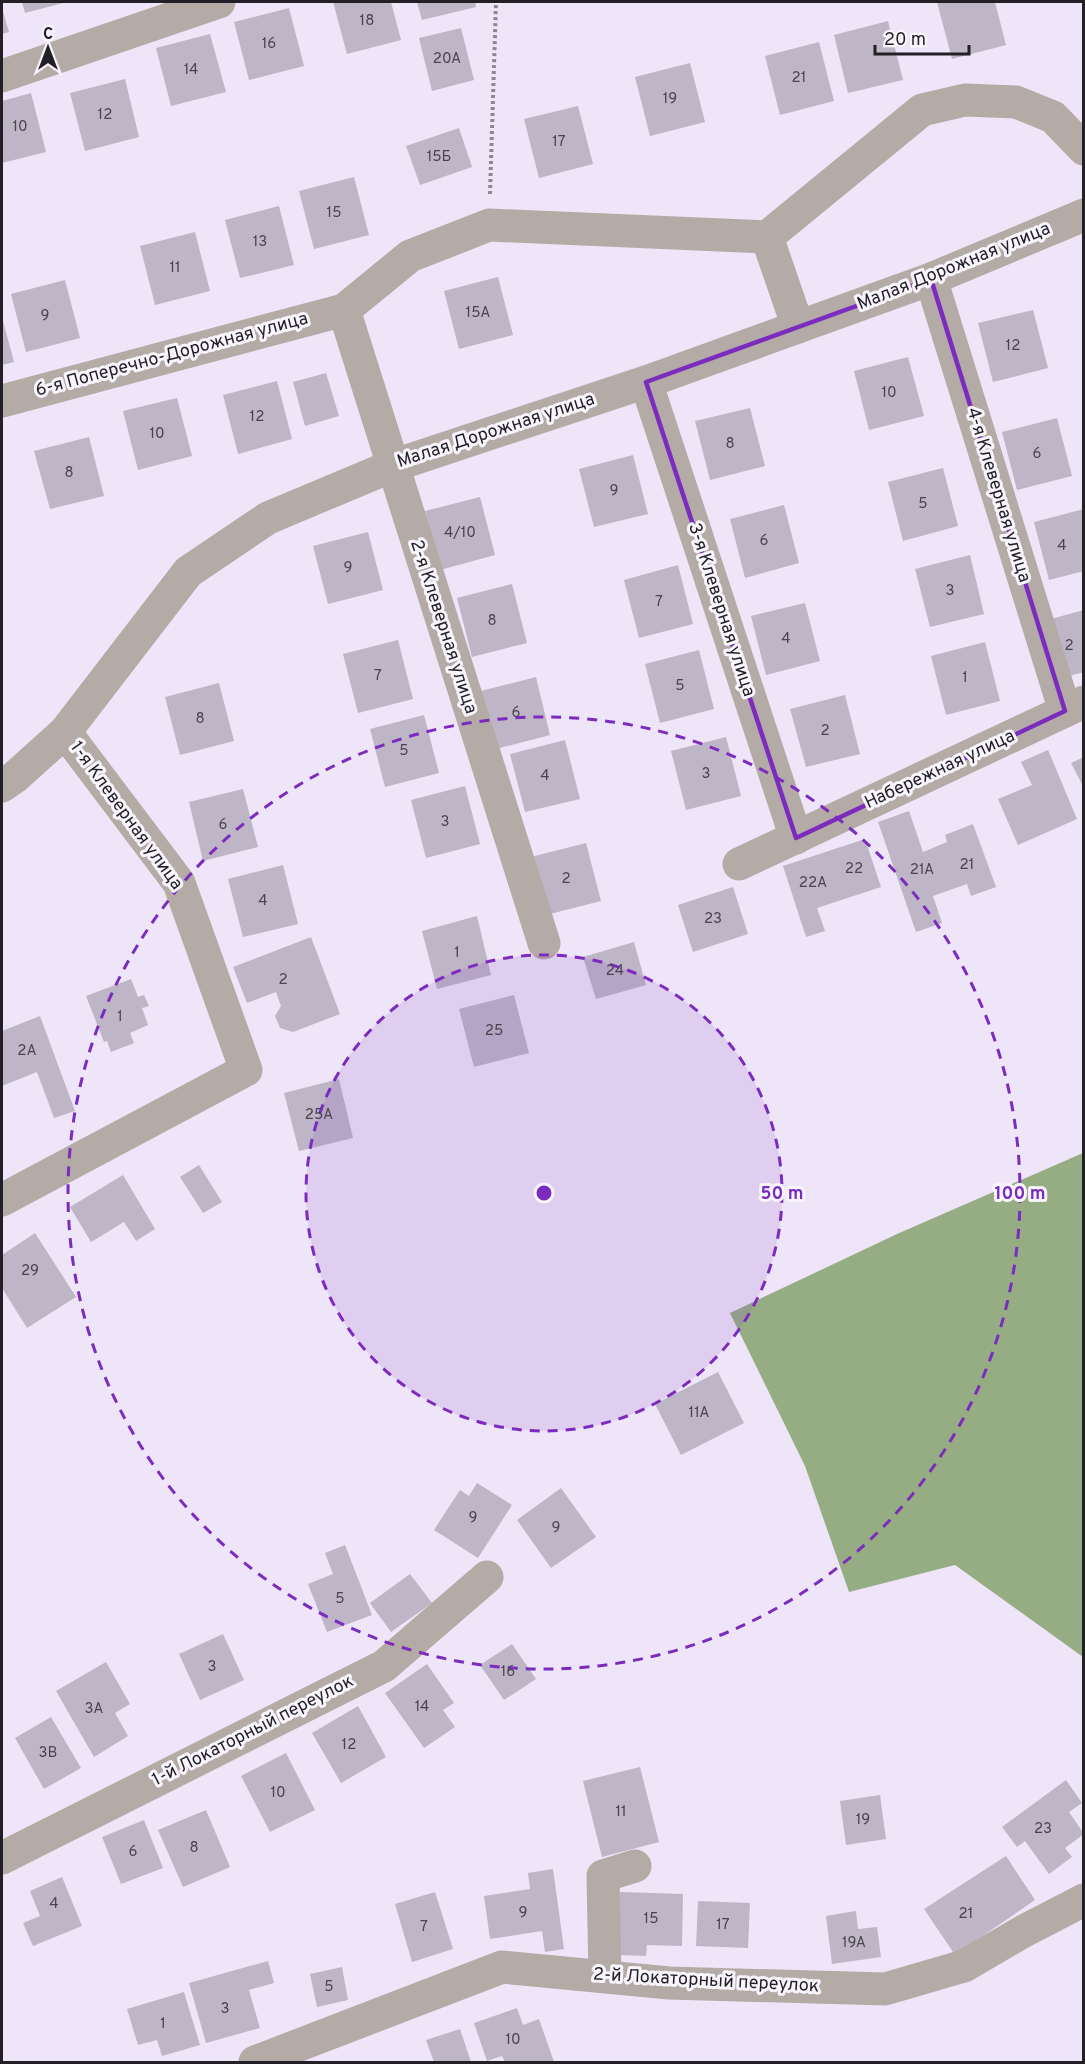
<svg xmlns="http://www.w3.org/2000/svg" width="1085" height="2064" font-family="Overpass,sans-serif">
<rect width="100%" height="100%" fill="#eee5f8"/>
<path fill="#96ad84" d="M1083 1153V1657L955 1565 849 1592 805 1466 730 1313 897 1234Z"/>
<g fill="#beb5c7">
<path d="M22 2H67L25 13Z"/>
<path d="M333 2H391L401 40 347 54Z"/>
<path d="M417 2H475L476 7 422 20Z"/>
<path d="M937 2H995L1006 45 952 59Z"/>
<path d="M2 8 9 32 2 34Z"/>
<path d="M289 8 304 66 249 80 234 22Z"/>
<path d="M888 21 903 80 848 93 834 35Z"/>
<path d="M461 28 474 80 432 91 419 38Z"/>
<path d="M210 34 226 92 171 106 156 48Z"/>
<path d="M819 42 834 101 780 115 765 56Z"/>
<path d="M690 63 705 122 650 136 635 77Z"/>
<path d="M125 79 139 137 85 151 70 93Z"/>
<path d="M31 93 46 152 2 163V101Z"/>
<path d="M578 106 593 164 539 178 524 119Z"/>
<path d="M459 128 472 167 420 185 406 146Z"/>
<path d="M354 177 369 235 314 249 299 191Z"/>
<path d="M279 206 294 265 240 278 225 220Z"/>
<path d="M195 232 210 291 155 305 140 246Z"/>
<path d="M498 277 513 335 459 349 444 291Z"/>
<path d="M65 280 80 338 26 352 11 294Z"/>
<path d="M1033 310 1048 368 993 382 978 323Z"/>
<path d="M2 317 14 362 2 365Z"/>
<path d="M908 357 924 416 869 430 854 371Z"/>
<path d="M326 373 339 416 305 426 293 382Z"/>
<path d="M277 381 292 439 238 454 223 395Z"/>
<path d="M177 398 192 456 138 470 123 411Z"/>
<path d="M750 408 765 466 710 480 695 421Z"/>
<path d="M1057 418 1072 476 1017 490 1002 432Z"/>
<path d="M89 437 104 496 50 509 34 451Z"/>
<path d="M633 455 648 514 594 527 579 469Z"/>
<path d="M943 468 958 526 903 541 888 482Z"/>
<path d="M480 497 495 555 440 570 425 511Z"/>
<path d="M784 505 799 563 745 578 730 519Z"/>
<path d="M1084 509V571L1049 580 1034 522Z"/>
<path d="M368 532 383 590 328 604 313 546Z"/>
<path d="M970 555 984 614 930 627 915 569Z"/>
<path d="M678 565 693 624 639 638 624 580Z"/>
<path d="M512 584 527 643 472 657 457 598Z"/>
<path d="M805 603 820 661 766 675 751 616Z"/>
<path d="M1084 610V672L1062 678 1047 620Z"/>
<path d="M398 640 413 699 358 713 343 654Z"/>
<path d="M985 642 1000 701 946 715 931 656Z"/>
<path d="M699 650 714 709 660 723 645 664Z"/>
<path d="M536 677 550 735 496 749 481 691Z"/>
<path d="M219 683 234 741 180 755 165 697Z"/>
<path d="M845 695 860 754 806 767 790 709Z"/>
<path d="M424 715 439 773 385 787 370 729Z"/>
<path d="M726 737 741 796 686 810 671 751Z"/>
<path d="M565 740 580 799 525 812 510 754Z"/>
<path d="M1048 750 1077 819 1018 845 998 799 1032 785 1021 762Z"/>
<path d="M1084 757V788L1071 763Z"/>
<path d="M465 786 480 844 426 858 411 800Z"/>
<path d="M243 789 258 847 203 861 189 802Z"/>
<path d="M909 811 923 852 947 842 945 835 973 824 996 887 971 896 967 884 933 896 942 923 916 932 878 822Z"/>
<path d="M865 839 881 887 817 908 825 931 806 937 783 866Z"/>
<path d="M586 843 601 901 546 915 531 857Z"/>
<path d="M283 865 298 924 243 937 228 879Z"/>
<path d="M733 887 748 934 693 952 678 905Z"/>
<path d="M477 916 491 975 437 989 422 931Z"/>
<path d="M311 937 340 1014 293 1032 280 1028 275 1016 281 1006 276 992 247 1003 233 967Z"/>
<path d="M634 942 646 985 596 999 583 957Z"/>
<path d="M131 979 138 997 144 995 149 1006 142 1008 148 1025 130 1033 134 1043 111 1052 107 1041 104 1042 86 996Z"/>
<path d="M514 995 529 1053 474 1067 459 1009Z"/>
<path d="M40 1016 75 1111 54 1118 37 1072 2 1086V1031Z"/>
<path d="M339 1079 353 1138 299 1151 284 1093Z"/>
<path d="M199 1165 222 1202 203 1213 180 1177Z"/>
<path d="M123 1175 155 1229 136 1241 124 1222 91 1242 70 1207Z"/>
<path d="M35 1233 76 1297 27 1328 2 1288V1255Z"/>
<path d="M718 1372 744 1423 681 1455 655 1404Z"/>
<path d="M477 1483 512 1505 478 1558 434 1530 460 1490 469 1496Z"/>
<path d="M561 1488 596 1537 551 1568 517 1520Z"/>
<path d="M345 1545 372 1615 327 1632 308 1584 333 1574 325 1553Z"/>
<path d="M410 1574 432 1603 391 1632 370 1603Z"/>
<path d="M223 1634 244 1680 200 1700 179 1654Z"/>
<path d="M512 1644 536 1679 504 1700 480 1665Z"/>
<path d="M106 1662 130 1704 115 1713 128 1736 94 1757 56 1691Z"/>
<path d="M427 1664 454 1703 443 1710 455 1727 424 1748 385 1693Z"/>
<path d="M358 1706 386 1757 341 1783 312 1733Z"/>
<path d="M51 1717 81 1768 44 1789 15 1738Z"/>
<path d="M286 1753 315 1810 270 1832 241 1776Z"/>
<path d="M640 1767 659 1842 602 1857 583 1781Z"/>
<path d="M1066 1780 1082 1803 1069 1812 1084 1834 1065 1848 1072 1857 1049 1874 1025 1841 1017 1847 1002 1827Z"/>
<path d="M880 1795 886 1839 846 1845 840 1801Z"/>
<path d="M206 1810 230 1867 183 1887 158 1830Z"/>
<path d="M144 1820 163 1868 121 1884 102 1837Z"/>
<path d="M1006 1856 1035 1900 955 1955 924 1909Z"/>
<path d="M553 1869 564 1949 545 1952 542 1931 490 1939 484 1896 530 1889 528 1873Z"/>
<path d="M62 1877 82 1926 33 1946 23 1923 40 1916 30 1891Z"/>
<path d="M435 1892 453 1949 412 1962 395 1904Z"/>
<path d="M620 1892 683 1894 682 1946 647 1945 646 1956 618 1955Z"/>
<path d="M698 1901 750 1903 748 1948 696 1946Z"/>
<path d="M856 1911 858 1929 877 1927 881 1957 832 1964 826 1916Z"/>
<path d="M268 1961 274 1983 249 1990 260 2028 206 2043 189 1983Z"/>
<path d="M342 1967 348 2000 317 2007 310 1974Z"/>
<path d="M184 1992 200 2045 162 2056 157 2040 138 2045 127 2009Z"/>
<path d="M517 2008 523 2025 539 2019 554 2062H505L502 2056 487 2061 474 2023Z"/>
<path d="M460 2029 471 2062H434L426 2040Z"/>
</g>
<g fill="none" stroke-linecap="round" stroke-linejoin="round">
<path stroke="#8c8693" stroke-width="4" stroke-dasharray="3 3" stroke-linecap="butt" d="M490 194 496 2"/>
<g stroke="#b4aba6" stroke-width="33">
<path d="M2 76 219 2"/>
<path d="M767 237 798 327"/>
<path d="M931 279 1065 711"/>
<path d="M344 310 544 943"/>
<path d="M646 382 796 838"/>
<path d="M2 401 344 310 410 256 489 225 767 237 922 110 965 100 1016 102 1053 117 1084 149"/>
<path d="M2 786 15 777 65 732 188 572 268 518 392 466 646 382 931 279 1084 215"/>
<path d="M739 864 1084 702"/>
<path d="M2 1200 246 1070 179 883 65 732"/>
<path d="M2 1858 384 1666 487 1577"/>
<path d="M605 1976 603 1876 635 1866"/>
<path d="M255 2062 502 1967 669 1983 885 1989 964 1966 1024 1931 1084 1900"/>
</g>
</g>
<path fill="none" stroke="#7b2cbf" stroke-width="4.5" stroke-linejoin="round" d="M931 279 1065 711 796 838 646 382Z"/>
<circle cx="544" cy="1193" r="238" fill="#7b2cbf" fill-opacity=".12"/>
<g fill="none" stroke="#7b2cbf" stroke-width="3" stroke-dasharray="10 8">
<circle cx="544" cy="1193" r="238"/>
<circle cx="544" cy="1193" r="476"/>
</g>
<g text-anchor="middle" dominant-baseline="central" stroke-width="6" stroke-linejoin="round" paint-order="stroke">
<g font-size="15" fill="#49444e">
<text x="367" y="21">18</text>
<text x="269" y="44">16</text>
<text x="447" y="59">20А</text>
<text x="191" y="70">14</text>
<text x="799" y="78">21</text>
<text x="670" y="99">19</text>
<text x="105" y="115">12</text>
<text x="20" y="127">10</text>
<text x="559" y="142">17</text>
<text x="439" y="157">15Б</text>
<text x="334" y="213">15</text>
<text x="260" y="242">13</text>
<text x="175" y="268">11</text>
<text x="478" y="313">15А</text>
<text x="45" y="316">9</text>
<text x="1013" y="346">12</text>
<text x="889" y="393">10</text>
<text x="257" y="417">12</text>
<text x="157" y="434">10</text>
<text x="730" y="444">8</text>
<text x="1037" y="454">6</text>
<text x="69" y="473">8</text>
<text x="614" y="491">9</text>
<text x="923" y="504">5</text>
<text x="460" y="533">4/10</text>
<text x="764" y="541">6</text>
<text x="1062" y="546">4</text>
<text x="348" y="568">9</text>
<text x="950" y="591">3</text>
<text x="659" y="602">7</text>
<text x="492" y="621">8</text>
<text x="786" y="639">4</text>
<text x="1069" y="646">2</text>
<text x="378" y="676">7</text>
<text x="965" y="678">1</text>
<text x="680" y="686">5</text>
<text x="516" y="713">6</text>
<text x="200" y="719">8</text>
<text x="825" y="731">2</text>
<text x="404" y="751">5</text>
<text x="706" y="774">3</text>
<text x="545" y="776">4</text>
<text x="445" y="822">3</text>
<text x="223" y="825">6</text>
<text x="967" y="865">21</text>
<text x="854" y="869">22</text>
<text x="922" y="870">21А</text>
<text x="566" y="879">2</text>
<text x="813" y="883">22А</text>
<text x="263" y="901">4</text>
<text x="713" y="919">23</text>
<text x="457" y="953">1</text>
<text x="615" y="971">24</text>
<text x="283" y="980">2</text>
<text x="120" y="1017">1</text>
<text x="494" y="1031">25</text>
<text x="27" y="1051">2А</text>
<text x="319" y="1115">25А</text>
<text x="30" y="1271">29</text>
<text x="699" y="1413">11А</text>
<text x="473" y="1518">9</text>
<text x="556" y="1528">9</text>
<text x="340" y="1599">5</text>
<text x="212" y="1667">3</text>
<text x="508" y="1672">16</text>
<text x="422" y="1707">14</text>
<text x="94" y="1709">3А</text>
<text x="349" y="1745">12</text>
<text x="48" y="1753">3В</text>
<text x="278" y="1793">10</text>
<text x="621" y="1812">11</text>
<text x="863" y="1820">19</text>
<text x="1043" y="1829">23</text>
<text x="194" y="1848">8</text>
<text x="133" y="1852">6</text>
<text x="54" y="1904">4</text>
<text x="523" y="1913">9</text>
<text x="966" y="1914">21</text>
<text x="651" y="1919">15</text>
<text x="723" y="1925">17</text>
<text x="424" y="1927">7</text>
<text x="854" y="1943">19А</text>
<text x="329" y="1987">5</text>
<text x="225" y="2009">3</text>
<text x="163" y="2024">1</text>
<text x="513" y="2040">10</text>
</g>
<g font-size="18" fill="#221f26" stroke="#f8f5fd">
<text transform="translate(954 267) rotate(-22)">Малая Дорожная улица</text>
<text transform="translate(172 355) rotate(-15)">6-я Поперечно-Дорожная улица</text>
<text transform="translate(496 431) rotate(-18)">Малая Дорожная улица</text>
<text transform="translate(998 495) rotate(73)">4-я Клеверная улица</text>
<text transform="translate(721 610) rotate(72)">3-я Клеверная улица</text>
<text transform="translate(443 627) rotate(72)">2-я Клеверная улица</text>
<text transform="translate(940 770) rotate(-25)">Набережная улица</text>
<text transform="translate(126 816) rotate(54)">1-я Клеверная улица</text>
<text transform="translate(253 1731) rotate(-27)">1-й Локаторный переулок</text>
<text transform="translate(706 1981) rotate(3)">2-й Локаторный переулок</text>
</g>
</g>
<circle cx="544" cy="1193" r="9" fill="#7b2cbf" stroke="#f8f5fd" stroke-width="3"/>
<g font-size="18" text-anchor="middle" font-weight="bold" fill="#7b2cbf" stroke="#f8f5fd" stroke-width="6" stroke-linejoin="round" paint-order="stroke">
<text x="782" y="1199">50 m</text>
<text x="1020" y="1199">100 m</text>
</g>
<rect width="1085" height="2064" fill="none" stroke="#221f26" stroke-width="6"/>
<g transform="translate(48 48)" stroke="#f8f5fd" stroke-width="4.5" paint-order="stroke">
<path d="M0-4.5L10 22L0 15L-10 22Z" fill="#221f26"/>
<text y="-9" font-size="16" font-weight="bold" text-anchor="middle" fill="#221f26">С</text>
</g>
<path d="M875 45v9h94v-9" fill="none" stroke="#221f26" stroke-width="3"/>
<text x="884" y="45" font-size="18" fill="#221f26" stroke="#f8f5fd" stroke-width="4.5" paint-order="stroke">20 m</text>
</svg>
